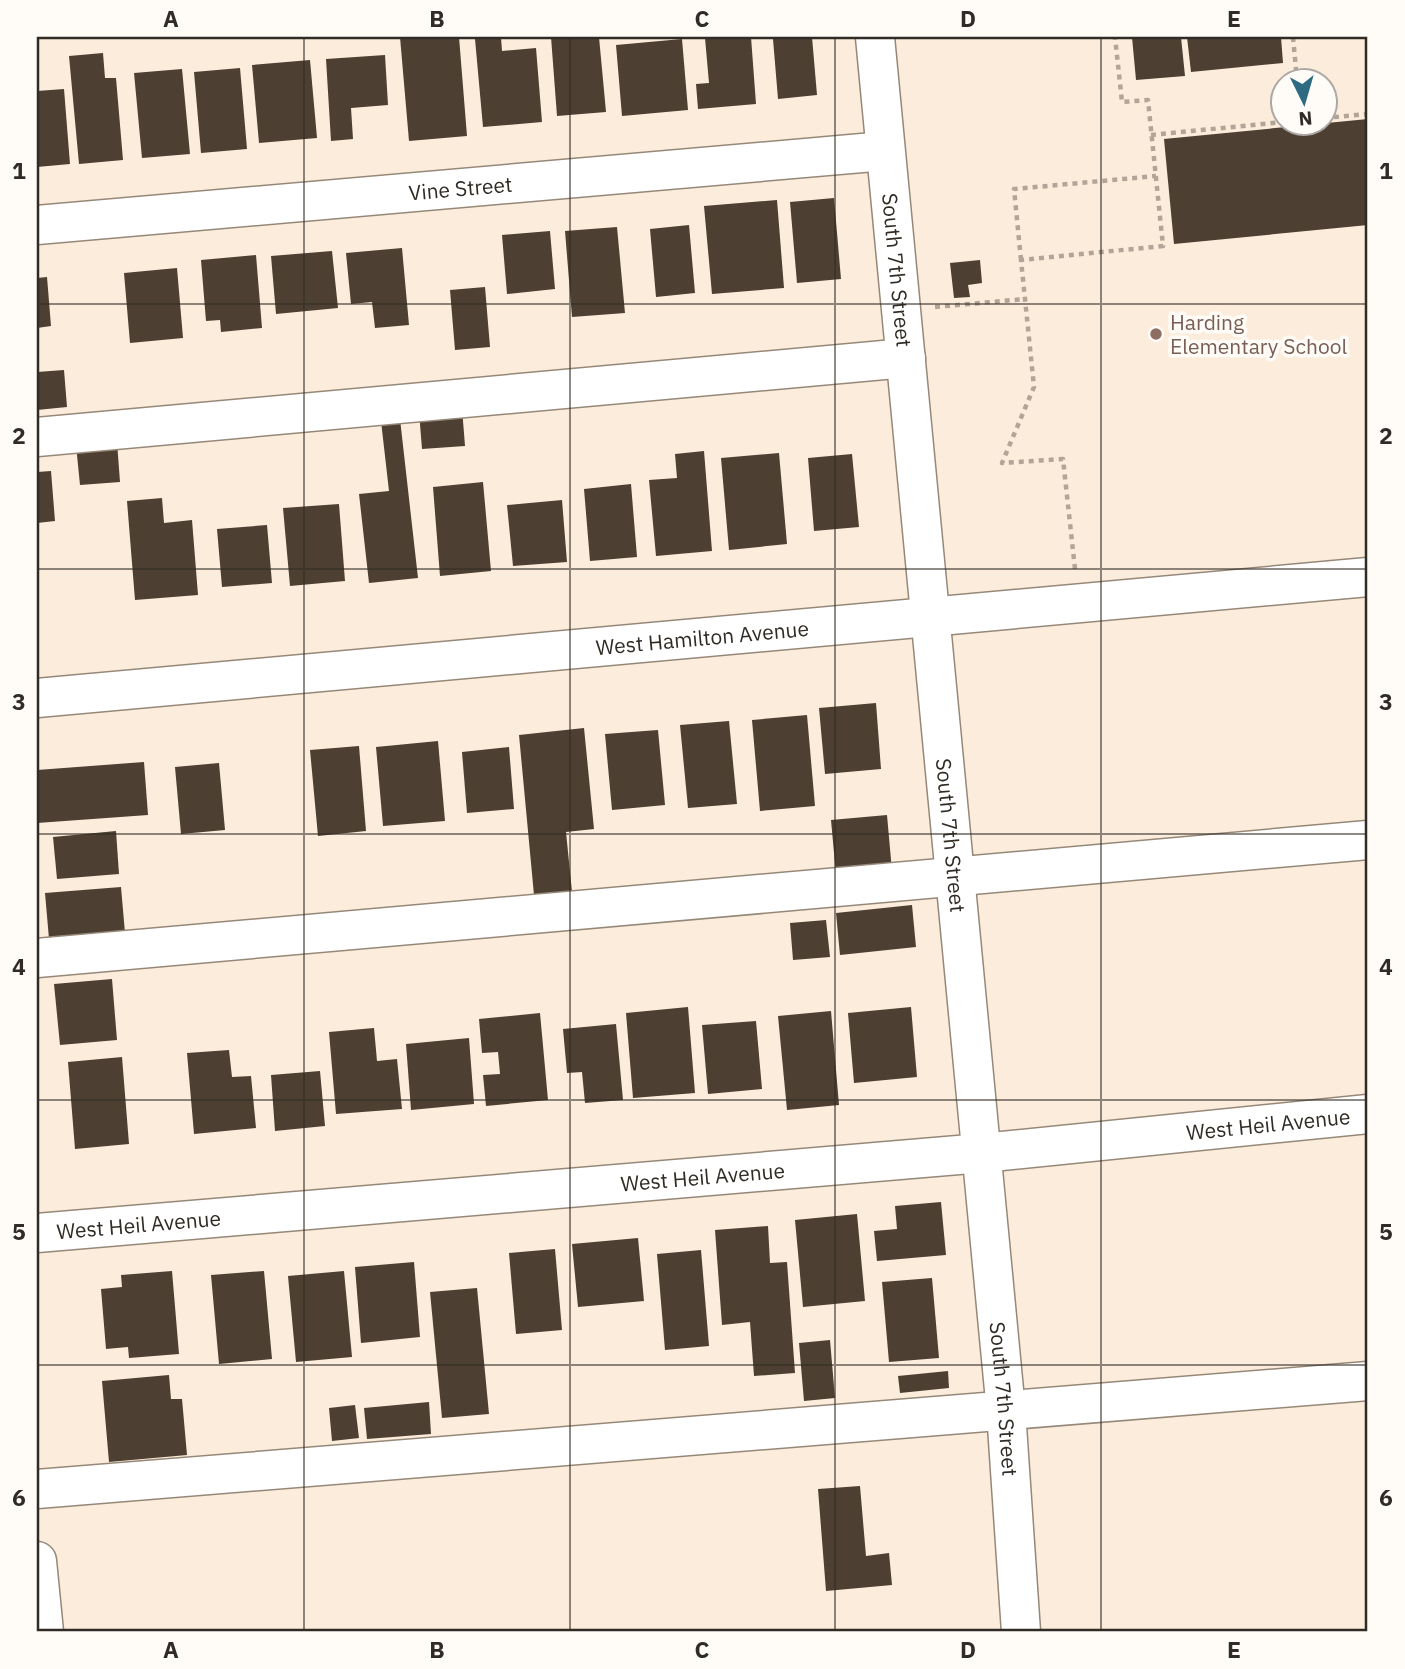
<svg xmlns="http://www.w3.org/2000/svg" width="1405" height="1669" font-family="'IBM Plex Sans',sans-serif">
<rect width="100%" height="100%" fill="#fcecdb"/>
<g fill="#4d3f32">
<path d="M400 37H459L467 136 409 141Z"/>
<path d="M501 37 502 51 536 48 542 122 483 127 475 39Z"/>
<path d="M551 37H599L606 112 557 116Z"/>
<path d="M724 37H751L756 104 698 109 696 84 709 83 705 38Z"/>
<path d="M812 37 817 95 778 99 773 39Z"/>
<path d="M1132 37H1181L1185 76 1136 80Z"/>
<path d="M1187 37H1281L1283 63 1191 72Z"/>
<path d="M682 39 688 110 622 116 616 45Z"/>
<path d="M103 53 105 78H116L123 160 79 164 69 56Z"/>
<path d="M385 55 388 105 351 108 353 139 331 141 326 59Z"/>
<path d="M310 60 317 138 259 143 252 65Z"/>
<path d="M240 68 247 149 201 153 194 72Z"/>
<path d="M182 69 190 154 142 158 134 73Z"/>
<path d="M64 89 70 164 37 167V91Z"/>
<path d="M1368 119V225L1174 244 1164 139Z"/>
<path d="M834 198 841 279 797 283 790 202Z"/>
<path d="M777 200 784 288 712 294 704 206Z"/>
<path d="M689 225 695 293 656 297 650 229Z"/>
<path d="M617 227 625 313 572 317 565 231Z"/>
<path d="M550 231 555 289 507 294 502 235Z"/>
<path d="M402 248 409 325 375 328 372 302 351 304 346 253Z"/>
<path d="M332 251 338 308 276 314 271 256Z"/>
<path d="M256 255 262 328 221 332 220 320 206 321 201 260Z"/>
<path d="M980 260 982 283 968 285 970 297 954 298 950 263Z"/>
<path d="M177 268 183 338 130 343 124 273Z"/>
<path d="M47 277 51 326 37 328V278Z"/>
<path d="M485 287 490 347 455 350 450 290Z"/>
<path d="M64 370 67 407 37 410V372Z"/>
<path d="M462 408 465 446 422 449 419 412Z"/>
<path d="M400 419 418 578 369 583 359 494 389 491 381 421Z"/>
<path d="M117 442 120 482 80 485 76 445Z"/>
<path d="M704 451 712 551 656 556 649 480 677 478 675 454Z"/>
<path d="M779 453 787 544 729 550 721 458Z"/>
<path d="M852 454 859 527 814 531 808 458Z"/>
<path d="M51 471 55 521 37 523V472Z"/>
<path d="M483 482 491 571 440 576 433 487Z"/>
<path d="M631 484 637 557 590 561 584 489Z"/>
<path d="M162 498 164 523 192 520 198 595 135 600 127 501Z"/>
<path d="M562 500 567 562 513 566 507 505Z"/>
<path d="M339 504 345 581 290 586 283 508Z"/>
<path d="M267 525 272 583 222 587 217 529Z"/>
<path d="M876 703 881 769 825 774 819 708Z"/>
<path d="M807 715 815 806 760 811 752 720Z"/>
<path d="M729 721 737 804 688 808 680 725Z"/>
<path d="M584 728 594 829 566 832 572 892 534 895 519 735Z"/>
<path d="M658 730 665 805 612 810 605 734Z"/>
<path d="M438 741 445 821 383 826 376 747Z"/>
<path d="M359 746 366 831 318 836 310 750Z"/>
<path d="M509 747 514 809 467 813 462 752Z"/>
<path d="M144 762 148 815 37 823V770Z"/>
<path d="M219 763 225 830 181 834 175 767Z"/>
<path d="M887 815 892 871 836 875 831 820Z"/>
<path d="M116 831 119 874 57 879 53 837Z"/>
<path d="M121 887 125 933 49 939 45 893Z"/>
<path d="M912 905 916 947 840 955 836 913Z"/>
<path d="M826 920 830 957 793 960 790 923Z"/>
<path d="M112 979 117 1040 60 1045 54 984Z"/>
<path d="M688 1007 695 1093 633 1098 626 1013Z"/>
<path d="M911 1007 917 1077 854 1083 848 1013Z"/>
<path d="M831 1011 839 1105 787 1110 778 1016Z"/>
<path d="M540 1013 548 1100 486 1106 483 1075 500 1074 498 1052 482 1053 479 1019Z"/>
<path d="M756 1021 762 1089 708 1094 702 1025Z"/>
<path d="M616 1024 623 1100 585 1103 582 1072 567 1073 563 1029Z"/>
<path d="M374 1028 377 1061 397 1059 402 1109 336 1114 329 1032Z"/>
<path d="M469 1038 474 1104 411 1110 406 1044Z"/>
<path d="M229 1050 232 1077 251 1076 256 1128 194 1134 187 1053Z"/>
<path d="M122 1057 129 1144 75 1149 68 1062Z"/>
<path d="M320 1071 325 1126 275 1131 271 1075Z"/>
<path d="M941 1202 946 1255 877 1261 874 1231 897 1229 895 1206Z"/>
<path d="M857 1214 865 1301 803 1307 795 1220Z"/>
<path d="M768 1226 770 1263 787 1262 795 1373 754 1376 750 1322 722 1325 715 1230Z"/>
<path d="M638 1238 644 1301 578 1307 572 1244Z"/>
<path d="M555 1249 562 1330 516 1334 509 1253Z"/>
<path d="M701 1250 709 1346 665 1350 657 1254Z"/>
<path d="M414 1262 420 1337 361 1343 355 1267Z"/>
<path d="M172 1271 179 1354 129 1358 128 1347 106 1349 101 1289 122 1287 121 1275Z"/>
<path d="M264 1271 272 1359 219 1364 211 1275Z"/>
<path d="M344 1271 352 1357 296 1362 288 1276Z"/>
<path d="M932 1278 939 1358 889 1362 882 1282Z"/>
<path d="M477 1288 489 1414 442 1418 430 1292Z"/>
<path d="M830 1340 835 1398 804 1401 799 1343Z"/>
<path d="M948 1371 949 1388 900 1393 898 1376Z"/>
<path d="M169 1375 171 1399H182L187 1455 109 1462 102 1381Z"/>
<path d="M429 1402 431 1434 367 1439 364 1408Z"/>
<path d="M355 1405 359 1438 332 1441 329 1408Z"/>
<path d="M860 1486 866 1556 889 1553 892 1585 826 1591 818 1489Z"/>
</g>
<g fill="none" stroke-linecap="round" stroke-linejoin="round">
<defs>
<g id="minor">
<path id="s1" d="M875 37 1006 1411 1021 1632"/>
<path id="s2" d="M37 225 885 151"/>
<path d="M37 437 906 358"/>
<path id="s3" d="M37 698 1368 577"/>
<path d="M37 958 1368 840"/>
<path id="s4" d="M37 1233 982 1153 1368 1114"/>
<path d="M37 1489 1368 1381"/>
<path d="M37 1561 44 1632"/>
</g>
</defs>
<use href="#minor" stroke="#968879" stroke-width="41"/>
<g stroke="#b2a598" stroke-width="4.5" stroke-dasharray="5 5" stroke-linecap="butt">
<path d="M1293 37 1297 80"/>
<path d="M1324 118 1368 114"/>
<path d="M1151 135 1283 122"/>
<path d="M1021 260 1014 189 1156 176"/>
<path d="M935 307 1025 299"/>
<path d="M1075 569 1063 459 1002 463 1034 387 1021 260 1163 246 1148 100 1122 102 1115 37"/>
</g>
<use href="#minor" stroke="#fff" stroke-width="38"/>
</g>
<path fill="none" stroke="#312b25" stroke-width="2" stroke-opacity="0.55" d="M304 37V1632M570 37V1632M835 37V1632M1101 37V1632M37 304H1368M37 569H1368M37 834H1368M37 1100H1368M37 1365H1368"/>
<circle fill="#8d6e63" stroke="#fffcf8" stroke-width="2.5" cx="1156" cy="334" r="7"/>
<g text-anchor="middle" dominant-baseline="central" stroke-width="7" stroke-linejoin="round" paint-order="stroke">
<g font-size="21" fill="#312b25" stroke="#fffcf8">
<text stroke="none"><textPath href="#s2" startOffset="425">Vine Street</textPath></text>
<text stroke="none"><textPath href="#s1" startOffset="234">South 7th Street</textPath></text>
<text stroke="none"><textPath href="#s3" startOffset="668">West Hamilton Avenue</textPath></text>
<text stroke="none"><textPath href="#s1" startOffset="802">South 7th Street</textPath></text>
<text stroke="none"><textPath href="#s4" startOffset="1236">West Heil Avenue</textPath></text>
<text stroke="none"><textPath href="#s4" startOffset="668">West Heil Avenue</textPath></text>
<text stroke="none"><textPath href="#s4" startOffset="102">West Heil Avenue</textPath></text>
<text stroke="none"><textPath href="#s1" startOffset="1368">South 7th Street</textPath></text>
</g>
<g font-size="21" fill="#785e54" stroke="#fffcf8" text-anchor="start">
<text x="1170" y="322">Harding<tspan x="1170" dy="24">Elementary School</tspan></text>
</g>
</g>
<rect width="1405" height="1669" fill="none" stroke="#fffcf8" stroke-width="77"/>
<g transform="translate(1304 102) rotate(175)"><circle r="33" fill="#fffcf8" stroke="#ada8a4" stroke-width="2"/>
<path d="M0-5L12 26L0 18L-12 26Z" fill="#2e6a81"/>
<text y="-10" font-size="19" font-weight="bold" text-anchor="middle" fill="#312b25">N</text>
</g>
<rect x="38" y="38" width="1328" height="1592" fill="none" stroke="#312b25" stroke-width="2.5"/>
<g font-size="23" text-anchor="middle" font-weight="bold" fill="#312b25">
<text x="171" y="27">A</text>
<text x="437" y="27">B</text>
<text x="702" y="27">C</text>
<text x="968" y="27">D</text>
<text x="1234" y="27">E</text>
<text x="19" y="179">1</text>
<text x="1386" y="179">1</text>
<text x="19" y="444">2</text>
<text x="1386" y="444">2</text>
<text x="19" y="710">3</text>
<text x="1386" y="710">3</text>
<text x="19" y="975">4</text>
<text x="1386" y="975">4</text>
<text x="19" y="1240">5</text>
<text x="1386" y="1240">5</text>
<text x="19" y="1506">6</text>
<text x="1386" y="1506">6</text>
<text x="171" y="1658">A</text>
<text x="437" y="1658">B</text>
<text x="702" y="1658">C</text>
<text x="968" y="1658">D</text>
<text x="1234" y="1658">E</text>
</g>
</svg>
